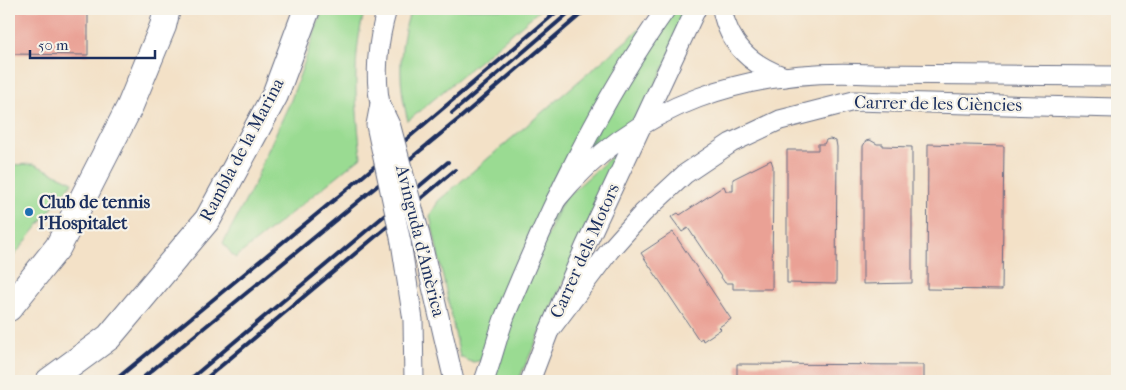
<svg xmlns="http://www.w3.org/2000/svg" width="1126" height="390" font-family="'IM FELL French Canon',serif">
<rect width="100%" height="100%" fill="#f7f3e8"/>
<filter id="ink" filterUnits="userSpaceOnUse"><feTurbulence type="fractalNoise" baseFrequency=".02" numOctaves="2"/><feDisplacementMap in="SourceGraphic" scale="10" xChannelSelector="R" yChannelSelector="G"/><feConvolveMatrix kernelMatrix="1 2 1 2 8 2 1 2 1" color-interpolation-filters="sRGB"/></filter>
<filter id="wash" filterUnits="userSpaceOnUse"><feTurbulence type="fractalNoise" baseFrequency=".0096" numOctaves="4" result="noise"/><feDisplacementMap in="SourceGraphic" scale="20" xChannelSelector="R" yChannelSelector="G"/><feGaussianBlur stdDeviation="1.12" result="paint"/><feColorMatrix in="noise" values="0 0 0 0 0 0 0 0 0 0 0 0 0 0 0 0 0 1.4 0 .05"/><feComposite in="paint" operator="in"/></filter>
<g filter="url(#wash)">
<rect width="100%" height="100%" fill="#f3e1c7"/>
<g fill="#9adb92" stroke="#5a8578">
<path d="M323 9H365C351 58 356 107 361 157L235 258 223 243 254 185 264 159 291 100Z"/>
<path d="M411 9H541L408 121C398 84 398 46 411 9Z"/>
<path d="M672 9H692L640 117 582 165 602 121Z"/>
<path d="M654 17 482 360C475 362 469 364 463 357H460L430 216C432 210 436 207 438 201Z"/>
<path d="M628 142 518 381H488L510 319 564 199Z"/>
<path d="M34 164 73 182 9 262V165Z"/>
</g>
<g id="blocks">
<g fill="#eaa195">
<path d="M9 9H88V55L9 54Z"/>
<path d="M830 139 836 141 837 147 836 284 787 283V150H818V144H824L826 140Z"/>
<path d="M870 140 877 144H883V146L912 147V283L863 284V146L866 141Z"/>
<path d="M928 144 1004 146 1002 290 927 289Z"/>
<path d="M771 160 773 166 772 289H733V283H725L688 228 682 232 671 217 678 213 680 215 724 186 726 191H733V179Z"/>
<path d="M673 232 731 319 719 327 721 329 703 341 702 338 699 340 641 253Z"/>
<path d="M737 364 924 365V381H737Z"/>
</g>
</g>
</g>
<g filter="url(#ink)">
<use href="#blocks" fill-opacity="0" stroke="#676d83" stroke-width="1"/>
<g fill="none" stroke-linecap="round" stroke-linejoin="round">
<defs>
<g id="street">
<path d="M722 9C729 45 751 65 785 77"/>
<path d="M380 104C374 71 378 40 387 9"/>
<path d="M556 200C635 103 750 67 872 74L1117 76"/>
<path d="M419 231 454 381"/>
<path d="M401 242 413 320 414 381"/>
<path d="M549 331 610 250 643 213 685 174 731 143 780 120 854 101 1117 108"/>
<path d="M484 381C492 360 497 337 505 316 549 209 599 103 666 9"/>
<path d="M530 381 549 331 585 247 696 9"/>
</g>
<g id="secondary">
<path d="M9 308 58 247 130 106 163 26 167 9"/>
<path d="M49 381 109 337 208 219 275 95 307 9"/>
</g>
</defs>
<use href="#street" stroke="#676d83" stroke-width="21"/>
<use href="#secondary" stroke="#676d83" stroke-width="28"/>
<use href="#street" stroke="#fff" stroke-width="19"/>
<use href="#secondary" stroke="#fff" stroke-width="26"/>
<g stroke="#1b2f5e" stroke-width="4">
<path d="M452 113 573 9"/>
<path d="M114 381 362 177 560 9"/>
<path d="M139 381 460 118 587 9"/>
<path d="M188 381 448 162"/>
<path d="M203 381 455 170"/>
</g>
<defs>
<g id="street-bridge">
<path d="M380 104 376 125 401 242"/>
<path d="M380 104 391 127 419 231"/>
</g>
</defs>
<use href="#street-bridge" stroke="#676d83" stroke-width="21" stroke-linecap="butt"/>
<use href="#street-bridge" stroke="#fff" stroke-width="19"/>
</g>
</g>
<circle fill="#1f6fb2" stroke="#f7f3e8" stroke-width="2" cx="29" cy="212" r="5"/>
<g text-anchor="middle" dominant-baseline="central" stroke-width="4.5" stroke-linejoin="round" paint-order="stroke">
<g font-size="18" fill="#1b2f5e" stroke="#f7f3e8">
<text transform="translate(938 104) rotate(1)">Carrer de les Ciències</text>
<text transform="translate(242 150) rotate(-62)">Rambla de la Marina</text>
<text transform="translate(420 241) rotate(76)">Avinguda d'Amèrica</text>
<text transform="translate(585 251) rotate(-66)">Carrer dels Motors</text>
</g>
<g font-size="18" font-weight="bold" fill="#1b2f5e" stroke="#f7f3e8" text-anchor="start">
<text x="39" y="202">Club de tennis<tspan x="39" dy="21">l'Hospitalet</tspan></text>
</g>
</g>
<rect width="1126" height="390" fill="none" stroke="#f7f3e8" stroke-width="30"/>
<path d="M30 50v8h125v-8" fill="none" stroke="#1b2f5e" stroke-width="2.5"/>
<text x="38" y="50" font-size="15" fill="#1b2f5e" stroke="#f7f3e8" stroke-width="4" paint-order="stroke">50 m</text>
</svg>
